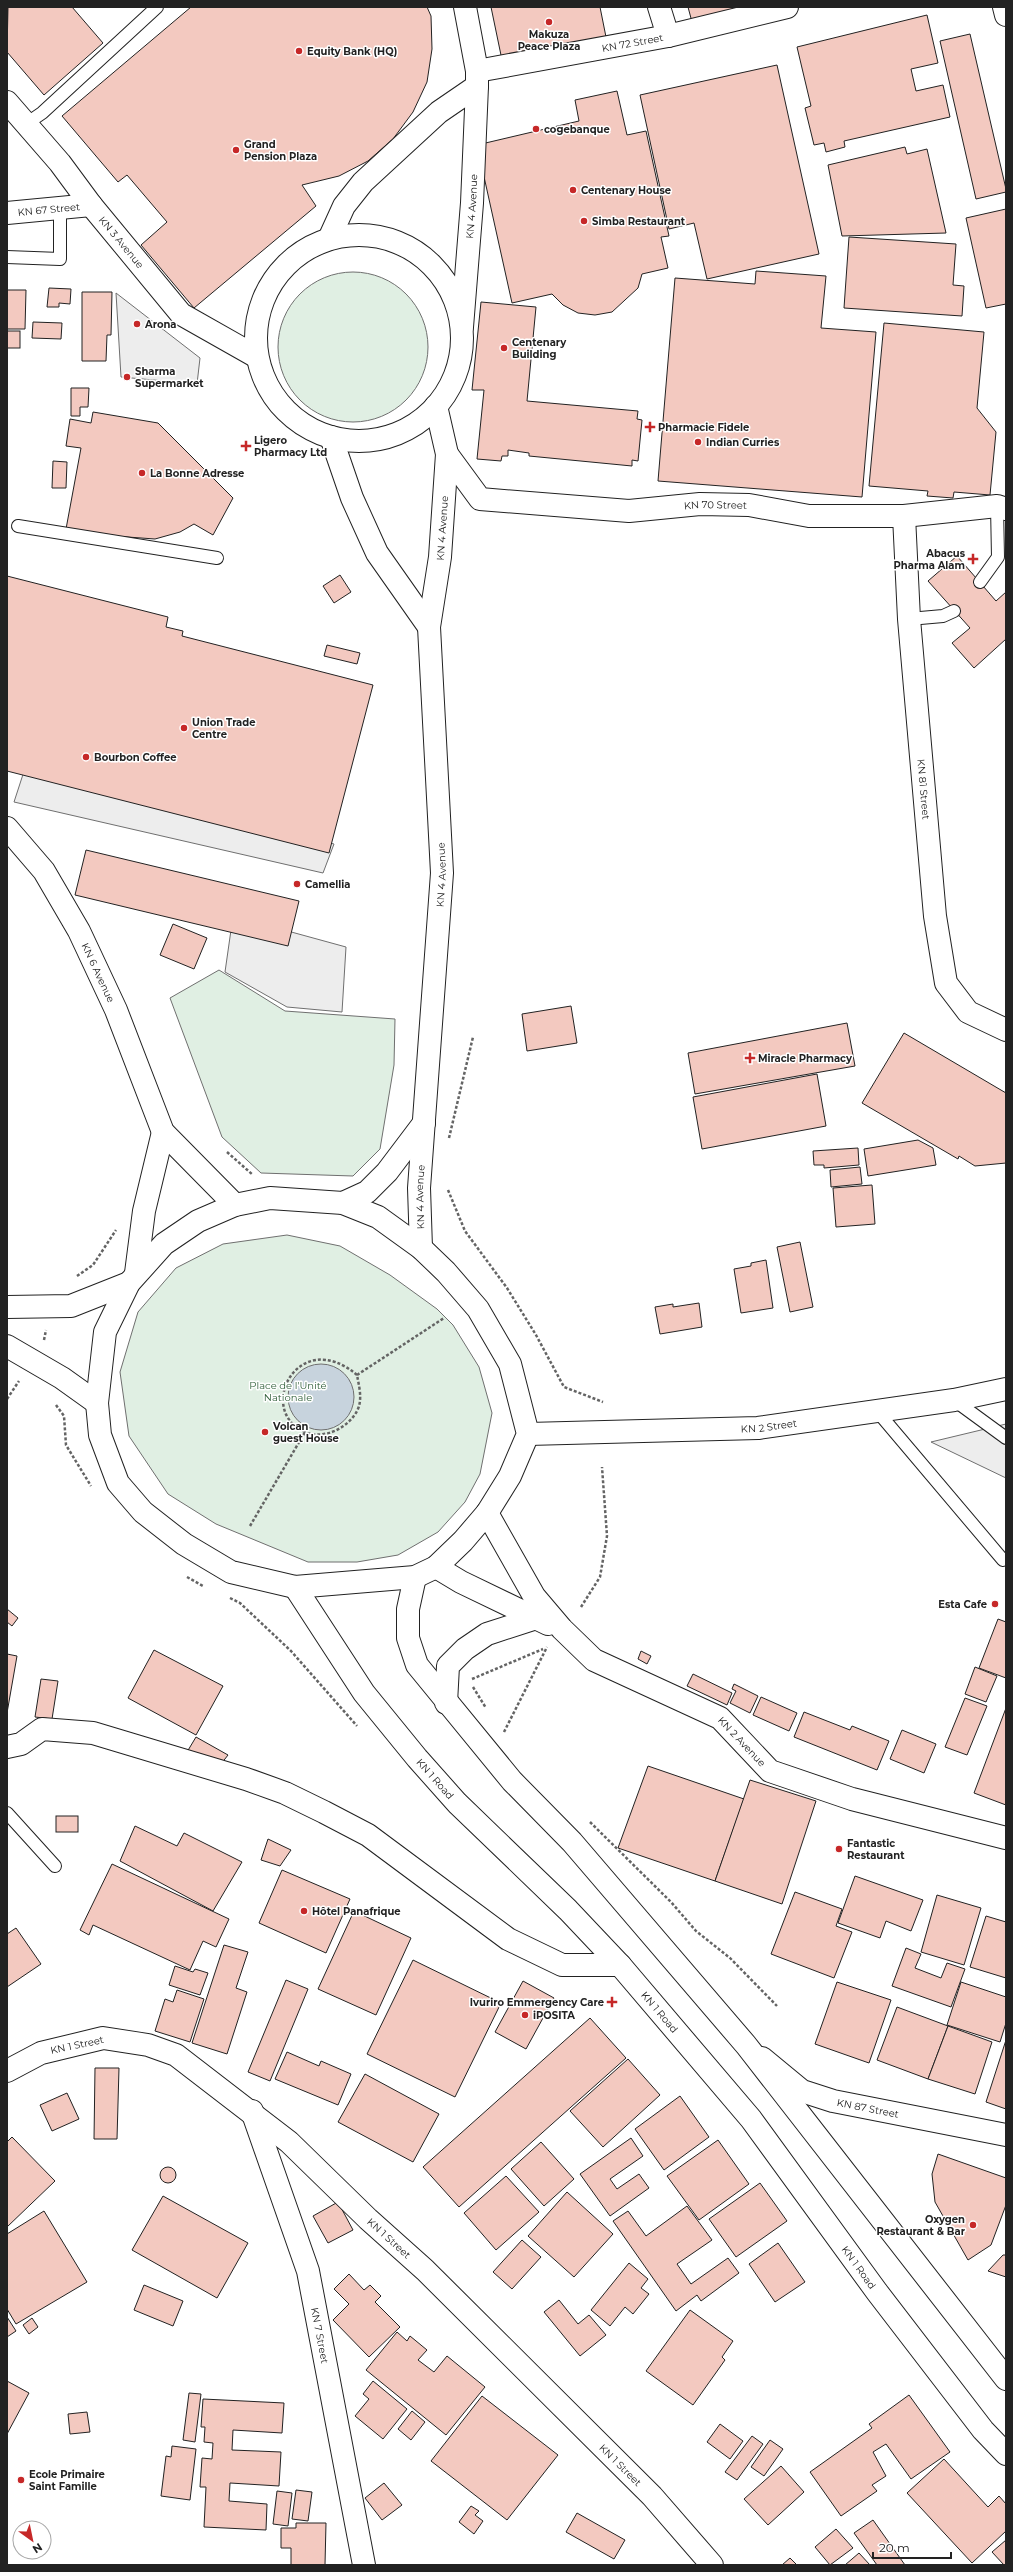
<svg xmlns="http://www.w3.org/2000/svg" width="1013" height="2572" font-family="Montserrat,sans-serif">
<rect width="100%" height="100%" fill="#fff"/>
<g fill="#e0efe3" stroke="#6f6f6f">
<circle cx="353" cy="347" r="75"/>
<path d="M219 970 285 1011 395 1019 394 1065 380 1149 353 1176 261 1173 222 1137 170 998Z"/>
<path d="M287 1235 340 1246 390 1275 437 1309 453 1325 479 1367 492 1413 480 1474 465 1502 438 1532 398 1555 357 1562H308L216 1524 168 1494 129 1436 120 1372 138 1312 176 1268 223 1244Z"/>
</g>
<g fill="#ededed" stroke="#6f6f6f">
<path d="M116 293 200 358 197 384 121 377Z"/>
<path d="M28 759 334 844 323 873 14 802Z"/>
<path d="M233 916 346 947 342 1012 287 1007 225 972Z"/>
<path d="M1006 1424V1478L931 1442Z"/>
</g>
<circle fill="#c7d3dd" stroke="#6f6f6f" cx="321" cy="1397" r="33"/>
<g fill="#f3c9c0" stroke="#222">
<path d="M8 7H72L103 43 44 95 7 52Z"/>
<path d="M191 7H427L431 16 432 49 427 82 413 112 393 139 368 161 339 176 302 185 316 206 194 308 141 245 167 222 127 175 118 182 62 116Z"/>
<path d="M491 7H600L606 37 502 60Z"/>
<path d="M688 7H743L692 22Z"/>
<path d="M927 15 938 63 911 69 916 91 943 85 950 117 844 141 845 147 826 152 824 143 814 145 805 108 811 106 797 47Z"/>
<path d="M970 34 1006 189V192L976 199 940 41Z"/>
<path d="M777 65 819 254 707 279 694 223 669 229 640 95Z"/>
<path d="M617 91 627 135 646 131 669 236 661 237 668 268 642 274 638 288 612 312 595 315 578 313 563 305 552 294 512 303 477 145 579 121 575 100Z"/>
<path d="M905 147 907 154 927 149 946 233 842 236 828 165Z"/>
<path d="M1006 209V304L986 308 966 218Z"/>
<path d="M849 237 956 244 953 285 964 286 962 316 844 308Z"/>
<path d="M756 271 826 276 821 328 876 332 862 497 658 481 675 278 755 284Z"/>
<path d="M49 288 71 289 70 304 59 303V307H47Z"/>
<path d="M7 290H26L25 329H7Z"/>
<path d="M82 292H112L111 335H107L106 361H82Z"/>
<path d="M481 302 536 307 527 401 638 411 637 419 642 420 638 461 632 460V466L529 456V453L508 450V456H502L501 461 477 459 484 390H472Z"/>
<path d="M33 322 62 323 61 339 32 338Z"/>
<path d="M884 323 984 332 977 408 996 432 990 495 954 492 953 498 927 496 928 491 869 486Z"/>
<rect x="7" y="331" width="13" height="17"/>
<path d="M71 388H89L88 407H80V416H71Z"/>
<path d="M93 412 158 423 233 498 213 535 194 524 180 532 155 539 100 535 66 529 81 448 66 446 70 419 91 423Z"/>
<path d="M53 461 67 462 66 488H52Z"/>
<path d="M957 556 996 601 1006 592V639L974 668 952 643 970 628 928 581Z"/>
<path d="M340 575 351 592 334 603 323 586Z"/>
<path d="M7 576 168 617 166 627 183 631 182 636 373 685 329 853 7 771Z"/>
<path d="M327 645 360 653 357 664 324 656Z"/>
<path d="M86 850 299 901 288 946 75 895Z"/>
<path d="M173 924 207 938 194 969 160 955Z"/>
<path d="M571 1006 577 1043 527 1051 522 1014Z"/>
<path d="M847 1023 855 1066 695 1094 688 1053Z"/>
<path d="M904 1033 1006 1093V1163L975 1166 959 1156 958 1159 862 1103Z"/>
<path d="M817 1074 826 1126 702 1149 693 1097Z"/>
<path d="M918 1140 933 1148 936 1165 868 1176 864 1149Z"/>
<path d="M858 1148 859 1165 824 1168V1165H814L813 1151Z"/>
<path d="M860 1167 862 1184 831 1187 830 1170Z"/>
<path d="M872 1185 875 1224 836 1227 833 1188Z"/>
<path d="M800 1242 813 1307 790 1312 777 1247Z"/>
<path d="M766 1260 773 1308 741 1313 734 1269 751 1266V1263Z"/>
<path d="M699 1303 702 1327 660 1334 655 1307 673 1304V1307Z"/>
<path d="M7 1609 18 1618 12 1626 7 1622Z"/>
<path d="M998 1619 1006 1622V1678L979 1668Z"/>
<path d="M154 1650 223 1686 196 1735 128 1698Z"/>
<path d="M641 1651 651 1656 647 1664 638 1659Z"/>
<path d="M7 1654 17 1656 7 1713Z"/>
<path d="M975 1667 997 1676 986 1702 965 1694Z"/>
<path d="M693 1674 732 1693 727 1705 687 1686Z"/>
<path d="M41 1679 58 1681 52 1719 35 1717Z"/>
<path d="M734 1684 758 1696 750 1713 730 1703 736 1691 732 1689Z"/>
<path d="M761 1697 797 1713 789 1731 753 1715Z"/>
<path d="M965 1698 987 1706 967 1755 945 1747Z"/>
<path d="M1006 1708V1805L974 1793Z"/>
<path d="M804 1712 850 1730 852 1726 889 1741 877 1770 794 1737Z"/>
<path d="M902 1730 936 1744 924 1773 890 1759Z"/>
<path d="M196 1737 228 1755 218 1768 184 1757Z"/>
<path d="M648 1766 744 1799 715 1881 618 1848Z"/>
<path d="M750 1780 816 1801 782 1904 715 1881Z"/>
<rect x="56" y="1816" width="22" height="16"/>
<path d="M135 1826 177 1846 184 1833 242 1862 213 1911 120 1861Z"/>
<path d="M268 1839 291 1850 280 1866 261 1860Z"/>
<path d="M112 1864 229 1919 216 1947 203 1941 190 1970 93 1925 89 1935 80 1930Z"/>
<path d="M282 1870 350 1899 326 1953 259 1923Z"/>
<path d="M855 1876 923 1900 911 1931 886 1921 880 1938 838 1923Z"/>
<path d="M795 1892 842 1909 836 1926 852 1932 834 1978 771 1954Z"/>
<path d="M937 1895 981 1908 964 1965 921 1952Z"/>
<path d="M354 1911 411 1938 376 2015 318 1989Z"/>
<path d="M986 1916 1006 1922V1978L970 1967Z"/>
<path d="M16 1928 41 1964 7 1987V1934Z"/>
<path d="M224 1945 248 1952 236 1988 247 1992 227 2054 192 2043Z"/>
<path d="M906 1948 921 1954 915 1968 941 1978 947 1963 965 1969 951 2007 892 1986Z"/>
<path d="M413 1960 501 2003 455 2097 367 2054Z"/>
<path d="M175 1966 193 1972 195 1969 208 1973 200 1995 169 1985Z"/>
<path d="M286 1980 308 1989 270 2081 248 2072Z"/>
<path d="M523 1981 554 1998 526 2049 495 2032Z"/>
<path d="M837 1982 891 2000 869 2063 815 2044Z"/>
<path d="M961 1982 1006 1997V2023L1000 2042 947 2025Z"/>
<path d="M177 1990 204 1999 190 2042 155 2031 165 1999 173 2002Z"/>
<path d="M897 2007 948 2026 928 2079 877 2060Z"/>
<path d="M590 2018 626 2058 459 2207 423 2167Z"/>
<path d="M948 2026 992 2042 975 2094 928 2079Z"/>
<path d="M1006 2040V2109L986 2102Z"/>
<path d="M287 2052 319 2066 321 2061 351 2074 338 2105 275 2079Z"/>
<path d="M628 2059 660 2095 603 2147 570 2111Z"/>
<path d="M95 2068H119L117 2139H94Z"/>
<path d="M365 2074 439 2114 413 2162 338 2122Z"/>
<path d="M67 2093 79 2119 52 2131 40 2105Z"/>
<path d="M680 2096 709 2137 664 2170 635 2129Z"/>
<path d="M12 2137 55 2181 7 2227V2142Z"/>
<path d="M631 2138 643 2156 610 2179 617 2189 639 2174 649 2188 610 2216 580 2174Z"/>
<path d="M718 2140 749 2184 699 2220 667 2176Z"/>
<path d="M541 2142 574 2179 544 2206 511 2169Z"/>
<path d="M938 2154 1006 2178V2205L991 2245 968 2260 935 2202 932 2174Z"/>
<circle cx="168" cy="2175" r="8"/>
<path d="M506 2176 539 2212 496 2250 464 2213Z"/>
<path d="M760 2183 787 2221 736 2257 709 2219Z"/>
<path d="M567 2192 613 2234 574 2277 528 2236Z"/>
<path d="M163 2196 248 2243 217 2298 132 2250Z"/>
<path d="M338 2202 353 2230 328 2243 313 2216Z"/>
<path d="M687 2206 712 2240 677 2264 691 2284 728 2258 739 2273 701 2301 697 2295 676 2311 613 2221 628 2211 646 2236Z"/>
<path d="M44 2211 87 2282 16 2324 7 2309V2234Z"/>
<path d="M522 2240 541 2257 512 2289 493 2272Z"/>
<path d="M778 2243 805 2282 775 2302 749 2264Z"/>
<path d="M1003 2255H1006V2277L988 2271Z"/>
<path d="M629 2263 648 2279 641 2288 649 2294 633 2314 625 2307 610 2326 591 2310Z"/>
<path d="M349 2274 364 2290 370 2285 381 2296 375 2302 400 2327 369 2357 333 2320 349 2304 334 2289Z"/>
<path d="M144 2285 183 2301 173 2326 134 2310Z"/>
<path d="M559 2300 578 2324 589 2315 606 2335 580 2356 544 2312Z"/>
<path d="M690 2310 733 2341 722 2357 725 2360 693 2405 646 2371Z"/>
<path d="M7 2317 16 2331 7 2337Z"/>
<path d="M32 2318 38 2327 29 2334 23 2325Z"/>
<path d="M397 2332 407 2341 410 2336 427 2350 418 2360 434 2372 447 2356 485 2387 446 2435 366 2370Z"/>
<path d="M7 2381 29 2393 7 2434Z"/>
<path d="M373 2381 407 2409 383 2439 355 2416 369 2399 363 2394Z"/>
<path d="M189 2393 201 2394 195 2442 183 2440Z"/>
<path d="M909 2395 950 2452 911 2479 886 2444 873 2452 886 2476 872 2485 877 2491 841 2516 810 2472 872 2428 869 2424Z"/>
<path d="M482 2396 558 2455 507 2520 431 2461Z"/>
<path d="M203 2399 284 2403 282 2433 233 2430 232 2450 281 2452 279 2486 230 2483 229 2501 267 2504 266 2530 204 2527 206 2487H200L202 2458 212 2459 213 2443 204 2442 205 2427H201Z"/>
<path d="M412 2411 425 2422 411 2440 398 2429Z"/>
<path d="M87 2412 90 2432 70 2434 68 2414Z"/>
<path d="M720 2424 743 2441 730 2459 707 2442Z"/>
<path d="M752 2436 763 2444 737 2480 725 2472Z"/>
<path d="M770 2440 783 2449 764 2476 751 2467Z"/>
<path d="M172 2446 196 2449 190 2500 161 2496 166 2456 171 2457Z"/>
<path d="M944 2459 988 2507 999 2496 1006 2504V2531L972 2563 907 2493Z"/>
<path d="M781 2466 804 2492 768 2525 744 2499Z"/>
<path d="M384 2483 402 2505 382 2520 365 2498Z"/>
<path d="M296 2490 312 2492 308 2521 292 2519Z"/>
<path d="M277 2491 292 2493 288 2526 273 2524Z"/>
<path d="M471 2506 479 2511 475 2515 483 2521 474 2534 459 2522Z"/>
<path d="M577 2513 625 2540 614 2559 566 2532Z"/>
<path d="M873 2520 905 2565H877L854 2533Z"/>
<path d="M296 2523H326L325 2565H291V2548H281V2528H296Z"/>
<path d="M836 2529 853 2548 830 2565 815 2547Z"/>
<path d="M1006 2540V2565H1004L992 2552Z"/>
<path d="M859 2553 870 2565H845Z"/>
<path d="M790 2558 797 2565H782Z"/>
</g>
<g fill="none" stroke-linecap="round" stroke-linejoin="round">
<defs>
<g id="lane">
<path d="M26 124 42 113 157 7"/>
<path d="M7 257 60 259V209"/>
<path d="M18 526 217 558"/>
<path d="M980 582 998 557 997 506"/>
<path d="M909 619 943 616 954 611"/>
<path d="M954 1400 1006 1438"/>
<path d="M877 1411 1003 1560"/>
<path d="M7 1813 55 1866"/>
</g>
<g id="street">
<path d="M659 7 668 36"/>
<path d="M1004 7 1006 15"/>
<path id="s1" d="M477 71 668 36 787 7"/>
<path id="s2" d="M7 213 91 205"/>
<path d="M329 239 344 206 363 182 439 112 477 86"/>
<path id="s3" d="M462 327 472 203 477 86V71L465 7"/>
<path id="s4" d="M447 454 480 499 629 511 700 504 749 505 809 516H904L997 506 1006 509"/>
<path id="s5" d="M904 516 909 619 935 916 946 983 968 1012 1006 1030"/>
<path d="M7 1747 21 1744 42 1729 93 1733 246 1779 285 1793 324 1812 368 1835 508 1939 562 1965H620"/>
<path id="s6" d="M762 2058 802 2091 833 2101 1006 2135"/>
<path id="s7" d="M7 2071 41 2053 103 2038 148 2045 176 2055 289 2142 368 2219 425 2270 652 2496 712 2565"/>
<path id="s8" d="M252 2111 308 2271 364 2565"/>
</g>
<g id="secondary">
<path id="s9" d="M7 102 60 163 91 205 181 314 257 357"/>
<circle cx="359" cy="338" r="103"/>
<path d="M331 437 352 498 377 553 429 627"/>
<path id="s10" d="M7 828 44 871 79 931 116 1010 163 1132 235 1205"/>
<path d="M343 1203 367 1192 387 1172 424 1123"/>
<path id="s11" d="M421 1248 419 1188 442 873 429 627 440 557 447 454 436 406"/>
<path d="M136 1273 144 1211 163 1132"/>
<path id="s12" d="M528 1434 758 1428 954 1400 1006 1389"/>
<path id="s13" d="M487 1513 534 1596 562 1629 594 1660 720 1718 770 1771 852 1799 1006 1838"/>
<path d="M436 1567 461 1582 548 1624"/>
</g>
<g id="highway">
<path d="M270 1198 343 1203 378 1217 421 1248 446 1272 478 1309 510 1364 528 1434 510 1476 487 1513 463 1541 436 1567 415 1577 295 1587 231 1572 184 1544 143 1512 118 1483 100 1435 97 1403 105 1332 129 1283 164 1244 198 1221 235 1205Z"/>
<path d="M7 1307 71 1306 129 1283"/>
<path d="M7 1346 62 1378 97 1403"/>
<path d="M415 1577 408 1609V1638L417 1665 512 1781 572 1842 746 2045 1006 2379"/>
<path id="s14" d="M295 1587 364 1693 417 1758 457 1803 568 1910 620 1965 751 2119 877 2292 983 2430 1006 2454"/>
<path d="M446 1703 448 1666 465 1649 487 1634 533 1619"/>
</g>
</defs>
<use href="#lane" stroke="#222" stroke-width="14"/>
<use href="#street" stroke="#222" stroke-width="24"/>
<use href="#secondary" stroke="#222" stroke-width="24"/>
<use href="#highway" stroke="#222" stroke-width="24"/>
<g stroke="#646464" stroke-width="2.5" stroke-dasharray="3 2" stroke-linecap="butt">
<path d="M449 1138 473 1037"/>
<path d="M227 1152 253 1175"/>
<path d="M448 1190 465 1231 507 1288 536 1335 564 1387 603 1402"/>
<path d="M77 1276 93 1265 116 1230"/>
<path d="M44 1340 46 1330"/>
<path d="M357 1375C298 1325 255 1411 305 1432 324 1440 348 1428 357 1411 363 1400 359 1386 357 1375L444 1318"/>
<path d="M7 1399 19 1381"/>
<path d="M56 1405 64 1416 66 1445 91 1486"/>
<path d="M250 1526 305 1432"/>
<path d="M187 1577 203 1586"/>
<path d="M230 1598 240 1603 291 1651 357 1726"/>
<path d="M581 1607 600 1577 607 1536 602 1467"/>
<path d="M472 1679 543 1649"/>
<path d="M473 1687 486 1708"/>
<path d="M504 1732 547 1647"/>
<path d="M590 1822 671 1902 696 1931 730 1958 777 2006"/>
</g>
<use href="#lane" stroke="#fff" stroke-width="12"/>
<use href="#street" stroke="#fff" stroke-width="22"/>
<use href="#secondary" stroke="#fff" stroke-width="22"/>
<use href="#highway" stroke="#fff" stroke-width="22"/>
</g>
<g fill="#c62828" stroke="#fff" stroke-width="1.5">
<circle cx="549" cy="22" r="4"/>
<circle cx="299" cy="51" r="4"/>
<circle cx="536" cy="129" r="4"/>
<circle cx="236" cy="150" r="4"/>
<circle cx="573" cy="190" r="4"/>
<circle cx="584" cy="221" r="4"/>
<circle cx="137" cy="324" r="4"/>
<circle cx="504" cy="348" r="4"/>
<circle cx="127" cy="377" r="4"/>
<path d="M648 421h4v4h4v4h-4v4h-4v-4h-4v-4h4z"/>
<circle cx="698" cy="442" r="4"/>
<path d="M244 440h4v4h4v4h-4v4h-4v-4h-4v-4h4z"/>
<circle cx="142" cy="473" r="4"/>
<path d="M971 553h4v4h4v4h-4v4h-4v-4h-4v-4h4z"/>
<circle cx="184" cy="728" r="4"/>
<circle cx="86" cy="757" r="4"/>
<circle cx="297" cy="884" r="4"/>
<path d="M748 1052h4v4h4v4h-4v4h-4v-4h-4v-4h4z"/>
<circle cx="265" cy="1432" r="4"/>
<circle cx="995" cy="1604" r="4"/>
<circle cx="839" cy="1849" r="4"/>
<circle cx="304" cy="1911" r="4"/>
<path d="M610 1996h4v4h4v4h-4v4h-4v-4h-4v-4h4z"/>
<circle cx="525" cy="2015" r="4"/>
<circle cx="973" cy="2225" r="4"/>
<circle cx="21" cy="2480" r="4"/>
</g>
<g text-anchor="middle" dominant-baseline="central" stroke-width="3" stroke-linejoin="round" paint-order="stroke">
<g font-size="10" font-weight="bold" fill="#222" stroke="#fff" text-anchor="start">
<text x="549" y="34" text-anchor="middle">Makuza<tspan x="549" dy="12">Peace Plaza</tspan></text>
<text x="307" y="51">Equity Bank (HQ)</text>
<text x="544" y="129">cogebanque</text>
<text x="244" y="144">Grand<tspan x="244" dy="12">Pension Plaza</tspan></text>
<text x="581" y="190">Centenary House</text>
<text x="592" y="221">Simba Restaurant</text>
<text x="145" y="324">Arona</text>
<text x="512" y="342">Centenary<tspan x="512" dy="12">Building</tspan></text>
<text x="135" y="371">Sharma<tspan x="135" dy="12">Supermarket</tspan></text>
<text x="658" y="427">Pharmacie Fidele</text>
<text x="254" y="440">Ligero<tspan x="254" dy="12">Pharmacy Ltd</tspan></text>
<text x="706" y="442">Indian Curries</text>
<text x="150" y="473">La Bonne Adresse</text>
<text x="965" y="553" text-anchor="end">Abacus<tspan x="965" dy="12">Pharma Alam</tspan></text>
<text x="192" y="722">Union Trade<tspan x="192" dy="12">Centre</tspan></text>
<text x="94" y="757">Bourbon Coffee</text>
<text x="305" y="884">Camellia</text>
<text x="758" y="1058">Miracle Pharmacy</text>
<text x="273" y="1426">Volcan<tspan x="273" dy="12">guest House</tspan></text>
<text x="987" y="1604" text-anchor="end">Esta Cafe</text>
<text x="847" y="1843">Fantastic<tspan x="847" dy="12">Restaurant</tspan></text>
<text x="312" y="1911">Hôtel Panafrique</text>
<text x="604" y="2002" text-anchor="end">Ivuriro Emmergency Care</text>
<text x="533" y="2015">iPOSITA</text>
<text x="965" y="2219" text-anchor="end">Oxygen<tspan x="965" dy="12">Restaurant &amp; Bar</tspan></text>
<text x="29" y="2474">Ecole Primaire<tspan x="29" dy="12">Saint Famille</tspan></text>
</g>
<g font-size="10" fill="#222" stroke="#fff">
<text stroke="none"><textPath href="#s1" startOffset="158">KN 72 Street</textPath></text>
<text stroke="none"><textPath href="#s3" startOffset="121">KN 4 Avenue</textPath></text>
<text stroke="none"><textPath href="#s2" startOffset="42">KN 67 Street</textPath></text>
<text stroke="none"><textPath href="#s9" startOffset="181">KN 3 Avenue</textPath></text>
<text stroke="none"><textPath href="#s4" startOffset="292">KN 70 Street</textPath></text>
<text stroke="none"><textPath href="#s11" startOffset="722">KN 4 Avenue</textPath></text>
<text stroke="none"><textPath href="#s5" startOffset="274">KN 81 Street</textPath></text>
<text stroke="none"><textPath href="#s11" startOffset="374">KN 4 Avenue</textPath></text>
<text stroke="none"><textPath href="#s10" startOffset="172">KN 6 Avenue</textPath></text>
<text stroke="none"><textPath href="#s11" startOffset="51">KN 4 Avenue</textPath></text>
<text stroke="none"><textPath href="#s12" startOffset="241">KN 2 Street</textPath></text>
<text stroke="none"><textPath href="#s13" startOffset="354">KN 2 Avenue</textPath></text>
<text stroke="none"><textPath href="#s14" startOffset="238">KN 1 Road</textPath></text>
<text stroke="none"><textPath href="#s14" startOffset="562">KN 1 Road</textPath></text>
<text transform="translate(77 2045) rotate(-12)">KN 1 Street</text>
<text stroke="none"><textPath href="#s6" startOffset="120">KN 87 Street</textPath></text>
<text stroke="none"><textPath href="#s7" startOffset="459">KN 1 Street</textPath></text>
<text stroke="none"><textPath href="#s14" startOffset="886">KN 1 Road</textPath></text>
<text stroke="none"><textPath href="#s8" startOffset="235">KN 7 Street</textPath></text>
<text stroke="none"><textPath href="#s7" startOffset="783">KN 1 Street</textPath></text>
</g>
<g font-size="10" fill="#2f5e38" stroke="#fff">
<text x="288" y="1385">Place de l'Unité<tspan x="288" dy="12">Nationale</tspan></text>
</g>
</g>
<rect width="1013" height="2572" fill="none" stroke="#222222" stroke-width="16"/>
<g transform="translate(32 2540) rotate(147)"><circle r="19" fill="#ffffff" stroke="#a7a7a7"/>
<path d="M0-3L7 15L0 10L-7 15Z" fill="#c62828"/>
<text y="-6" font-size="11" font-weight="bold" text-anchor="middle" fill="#222222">N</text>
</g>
<path d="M873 2552v6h78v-6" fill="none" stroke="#222222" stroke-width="2"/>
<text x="879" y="2552" font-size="12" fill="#222222" stroke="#ffffff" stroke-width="3" paint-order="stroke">20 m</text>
</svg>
